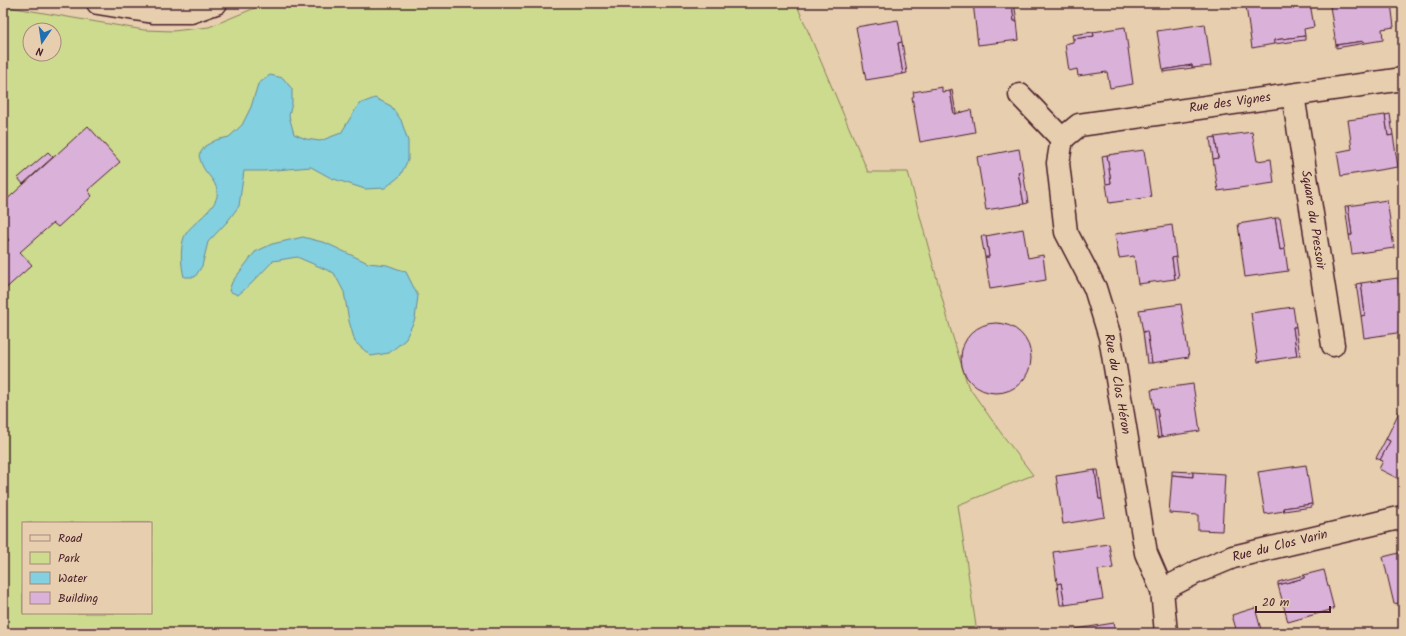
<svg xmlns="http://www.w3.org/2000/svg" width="1406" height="636" font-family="Kalam,sans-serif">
<rect width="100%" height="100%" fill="#e6ceae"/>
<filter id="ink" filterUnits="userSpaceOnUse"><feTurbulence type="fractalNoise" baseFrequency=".025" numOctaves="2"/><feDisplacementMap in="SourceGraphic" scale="8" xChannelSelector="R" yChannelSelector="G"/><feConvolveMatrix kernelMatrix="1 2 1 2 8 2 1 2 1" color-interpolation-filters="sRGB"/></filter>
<g filter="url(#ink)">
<path fill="#ccdb8e" stroke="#8b7d5c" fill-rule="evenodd" d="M267 3H796L868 172H908L951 331 968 386 1001 433 1033 475 958 505 977 633H3V6L144 30 173 31 209 27ZM30 30H54V54H30ZM23 523H151V613H23Z"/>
<g fill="#82d0e0" stroke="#6c8998">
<path d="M270 75 283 78 292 89V103L289 116 294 134 306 139 320 141 341 133 359 104 375 98 391 106 401 120 408 141V160L400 176 385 188 365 189 331 178 311 167 264 171H244L239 206 227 222 208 242 202 266 195 277H184C181 266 179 242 187 232 195 221 220 206 217 191 216 181 207 175 203 167 201 164 200 159 199 155L205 146 216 140 229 137 242 125 251 107 258 84Z"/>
<path d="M303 237 326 243 368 263 387 265 406 272 418 296 415 319 405 340 389 353 371 356 355 342 349 321 344 292 334 273 297 257 273 261 251 284 238 295 229 291 232 282 255 252 272 244Z"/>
</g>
<g fill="#dab1d8" stroke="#4a1f2b">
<path d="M973 3H1012L1014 21H1017L1019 40 978 45Z"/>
<path d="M1012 3H1014L1017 21H1014Z"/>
<path d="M1264 3H1310L1314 27 1304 29 1305 36 1274 40V44L1252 48 1246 6Z"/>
<path d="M1350 3H1391L1394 27 1382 29 1383 40 1365 43 1364 41 1336 45 1330 6Z"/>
<path d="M898 20 902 42 898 43 903 74 866 80 856 27Z"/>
<path d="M1205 24 1211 66 1192 68V65L1163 70 1157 31Z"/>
<path d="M1125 27 1133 84 1110 88 1107 72 1078 76 1077 69 1069 71 1065 44 1073 42V39L1094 36 1093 32Z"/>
<path d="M1093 32 1094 36 1073 39 1072 35Z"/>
<path d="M1305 36V40L1274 44V40Z"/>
<path d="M1364 41 1365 43 1336 48V45Z"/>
<path d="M902 42 907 73 903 74 898 43Z"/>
<path d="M1192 65V68L1163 72V70Z"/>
<path d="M942 87V92L950 91 954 114 971 110 975 132 920 142 912 97 914 96 913 92Z"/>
<path d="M952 90 956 113 954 114 950 91Z"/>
<path d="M1390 114 1393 135 1388 136 1385 115Z"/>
<path d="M1385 115 1388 136 1393 135 1398 167 1341 176 1337 152 1352 149 1348 120Z"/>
<path d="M88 126 120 162 88 190 92 196 58 227 53 223 20 252 32 265 3 291V244L9 240 3 233V203Z"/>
<path d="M1252 132 1257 161 1271 159 1274 183 1218 191 1213 159 1218 158 1215 137Z"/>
<path d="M1215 137 1218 158 1213 159 1210 138Z"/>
<path d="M1019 149 1023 171 1018 172 1024 204 986 210 977 157Z"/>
<path d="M1144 150 1151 197 1109 203 1106 184 1111 183 1107 155Z"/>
<path d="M48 152 53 157 23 184 18 178Z"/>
<path d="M1107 155 1111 183 1106 184 1102 156Z"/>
<path d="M1023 171 1028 203 1024 204 1018 172Z"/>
<path d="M1387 200 1394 248 1352 254 1349 235H1352L1348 206Z"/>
<path d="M1345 206H1348L1352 235H1349Z"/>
<path d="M1275 218H1280L1285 249 1280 250Z"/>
<path d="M1275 218 1280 250 1285 249 1288 271 1245 277 1238 224Z"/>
<path d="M1172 225 1176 257 1172 258 1175 279 1138 284 1134 256 1119 258 1115 234Z"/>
<path d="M1023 229 1028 258 1043 255 1046 280 990 289 985 257H989L986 236Z"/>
<path d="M981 236H986L989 257H985Z"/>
<path d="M1176 257 1179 278 1175 279 1172 258Z"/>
<path d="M1398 278 1403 309V332L1364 338 1361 316 1365 315 1361 283Z"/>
<path d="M1361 283 1365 315 1361 316 1356 284Z"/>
<path d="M1181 304 1189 357 1152 363 1147 331 1143 332 1139 310Z"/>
<path d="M1293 307 1296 327H1293L1297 356 1258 362 1251 313Z"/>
<circle cx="996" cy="358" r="35"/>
<path d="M1293 327H1296L1300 356H1297Z"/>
<path d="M1147 331 1152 363H1147L1143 332Z"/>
<path d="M1193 384 1200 431 1161 437 1157 408 1154 409 1151 390Z"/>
<path d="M1157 408 1161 437 1158 438 1154 409Z"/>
<path d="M1400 410 1403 412V477L1401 480 1379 469 1383 461 1380 460 1390 441 1386 439Z"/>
<path d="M1386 439 1390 441 1380 460 1376 458Z"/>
<path d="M1306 465 1312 504 1283 508 1284 511 1265 514 1258 472Z"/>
<path d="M1095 470 1099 499H1102L1105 517 1063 524 1056 476Z"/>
<path d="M1095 470H1098L1102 499H1099Z"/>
<path d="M1172 471 1193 472V477L1172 475Z"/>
<path d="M1193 472 1225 474 1222 531 1198 530V515L1169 513 1172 475 1193 477Z"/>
<path d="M1312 504V507L1284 511 1283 508Z"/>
<path d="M1109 544 1113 568 1098 570 1103 599 1065 605 1061 583 1057 584 1053 552Z"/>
<path d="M1403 552V602L1394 604 1383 557Z"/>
<path d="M1324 570 1334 609 1288 622 1278 585 1304 578V575Z"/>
<path d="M1304 575V578L1278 585V582Z"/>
<path d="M1061 583 1065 605H1060L1057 584Z"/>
<path d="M1255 608 1262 633H1223L1236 629 1232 615Z"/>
<path d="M1114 623 1116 633H1077L1076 629Z"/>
</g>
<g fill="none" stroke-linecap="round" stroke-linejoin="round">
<defs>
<g id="minor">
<path d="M98 3 153 12H191L216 3"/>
<path d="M1020 95 1062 139"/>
<path d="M1293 95 1333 345"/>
<path d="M1062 139 1058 163 1066 232 1095 288 1110 337 1146 553 1162 590 1166 633"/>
<path d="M1062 139 1079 125 1403 79"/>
<path d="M1162 590 1197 572 1233 557 1403 517"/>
</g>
</defs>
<use href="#minor" stroke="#4a1f2b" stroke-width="25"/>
<use href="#minor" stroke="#e6ceae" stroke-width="22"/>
</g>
</g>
<g text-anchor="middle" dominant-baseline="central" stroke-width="3" stroke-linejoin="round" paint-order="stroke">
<g font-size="13" fill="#4a1f2b" stroke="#e6ceae">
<text transform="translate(1230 103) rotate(-8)">Rue des Vignes</text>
<text transform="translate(1313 220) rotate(81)">Square du Pressoir</text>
<text transform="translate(1117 384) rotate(80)">Rue du Clos Héron</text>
<text transform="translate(1280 546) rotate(-14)">Rue du Clos Varin</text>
</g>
</g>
<rect width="1406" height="636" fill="none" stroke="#e6ceae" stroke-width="16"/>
<rect x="8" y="8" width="1390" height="620" fill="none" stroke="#4a1f2b" stroke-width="1.5" filter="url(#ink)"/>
<rect x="22" y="522" width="130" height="92" fill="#e6ceae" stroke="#a8887a"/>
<rect x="30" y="535" width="20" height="6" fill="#e6ceae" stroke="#a8887a"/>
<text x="58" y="542" font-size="12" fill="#4a1f2b">Road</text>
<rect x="30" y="552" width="20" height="12" fill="#ccdb8e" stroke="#a8887a"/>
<text x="58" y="562" font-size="12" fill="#4a1f2b">Park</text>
<rect x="30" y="572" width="20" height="12" fill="#82d0e0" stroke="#a8887a"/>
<text x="58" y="582" font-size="12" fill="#4a1f2b">Water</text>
<rect x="30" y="592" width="20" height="12" fill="#dab1d8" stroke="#a8887a"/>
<text x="58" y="602" font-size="12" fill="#4a1f2b">Building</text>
<g transform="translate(42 42) rotate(193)"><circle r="19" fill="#e6ceae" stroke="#a8887a"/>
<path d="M0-3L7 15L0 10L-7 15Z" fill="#1f6fb2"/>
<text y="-6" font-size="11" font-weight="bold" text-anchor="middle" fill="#4a1f2b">N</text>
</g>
<path d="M1256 606v6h74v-6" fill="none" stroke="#4a1f2b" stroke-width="2"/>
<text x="1262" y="606" font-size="12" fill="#4a1f2b" stroke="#e6ceae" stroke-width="3" paint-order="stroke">20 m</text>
</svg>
